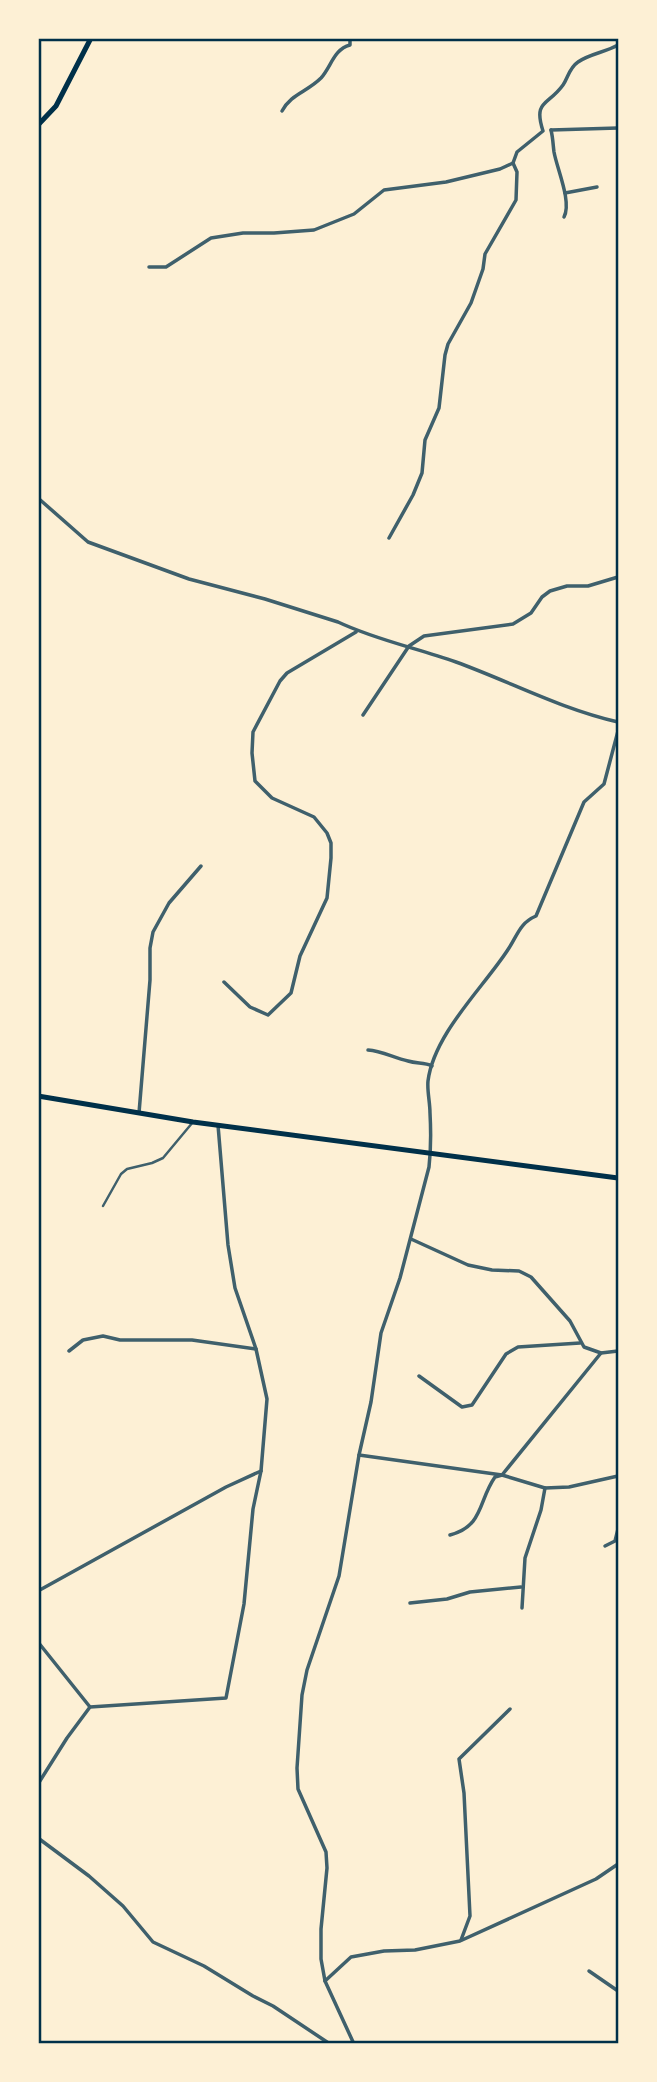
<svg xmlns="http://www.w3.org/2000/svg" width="657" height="2082" font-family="'Space Grotesk',sans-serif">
<rect width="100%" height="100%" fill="#fdf0d5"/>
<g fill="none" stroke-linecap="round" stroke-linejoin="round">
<path stroke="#3f606c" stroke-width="2.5" d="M103 1206 121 1174 127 1169 152 1163 163 1158 193 1122"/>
<g stroke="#3f606c" stroke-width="3.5">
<path d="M282 111C291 94 307 92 321 78 331 67 334 49 350 45V38"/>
<path d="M551 130C553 138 553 145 554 152 557 169 572 202 564 217"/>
<path d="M551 130 618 128"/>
<path d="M565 193 597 187"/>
<path d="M149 267H166L211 238 243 233H274L314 230 354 214 384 190 446 182 500 169 513 163"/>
<path d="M38 498 88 542 189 579 265 599 338 622C376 640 417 648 456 662 511 682 561 709 618 722"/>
<path d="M389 538 413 495 422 473 425 440 439 408 445 355 448 344 471 303 483 269 485 254 516 200 517 172 513 163 517 152 543 131C533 100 548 106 563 85 568 78 569 68 578 62 589 54 606 52 618 45"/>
<path d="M363 715 409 646 424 636 513 624 531 613 542 597 550 591 567 586H588L618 577"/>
<path d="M224 982 250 1007 268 1015 291 993 300 956 327 898 331 858V843L327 833 314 817 272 798 255 781 252 753 253 732 280 681 287 673 356 632"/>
<path d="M368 1050C382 1051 394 1058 408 1061 417 1064 424 1062 432 1066"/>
<path d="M139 1113 150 980V948L153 932 169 903 201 866"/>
<path d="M411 1239 468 1265 492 1270 519 1271 531 1277 570 1321 584 1347 601 1353 618 1351"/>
<path d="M69 1351 83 1340 103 1336 120 1340H192L256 1349"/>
<path d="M419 1376 462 1407 472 1405 506 1354 518 1347 580 1343"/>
<path d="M359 1455 502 1475 545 1488 569 1487 618 1476"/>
<path d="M450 1535C484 1526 478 1501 495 1477L502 1475 601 1353"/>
<path d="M605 1546 615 1541 618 1529"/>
<path d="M38 1591 226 1487 261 1471"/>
<path d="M410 1603 447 1599 470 1592 521 1587"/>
<path d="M522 1608 525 1558 541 1510 545 1488"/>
<path d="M38 1642 90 1707"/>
<path d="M38 1784 67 1738 90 1707 226 1698 244 1604 253 1509 261 1471 267 1399 256 1349 235 1288 228 1245 218 1125"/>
<path d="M38 1838 89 1876 123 1906 153 1942 204 1966 253 1996 273 2006 330 2044"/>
<path d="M461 1940 470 1916 464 1793 459 1759 510 1709"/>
<path d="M589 1971 618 1991"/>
<path d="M325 1981 351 1957 384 1951 415 1950 460 1941 596 1879 618 1864"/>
<path d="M354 2044 325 1981 321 1959V1929L327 1868 326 1852 298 1789 297 1768 302 1695 307 1670 339 1576 359 1455 371 1402 381 1333 400 1278 429 1167C431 1149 431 1131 430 1113 430 1102 427 1091 428 1081 434 1033 485 986 509 948 518 934 520 923 536 916L584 802 604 784 618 731"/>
<path d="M466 2044V2043"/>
</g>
<g stroke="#003049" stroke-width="5">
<path d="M38 125 56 106 91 38"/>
<path d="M38 1096 193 1122 618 1178"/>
</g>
</g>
<rect width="657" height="2082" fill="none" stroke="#fdf0d5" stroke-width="80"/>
<rect x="40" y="40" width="577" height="2002" fill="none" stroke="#003049" stroke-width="2.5"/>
</svg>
